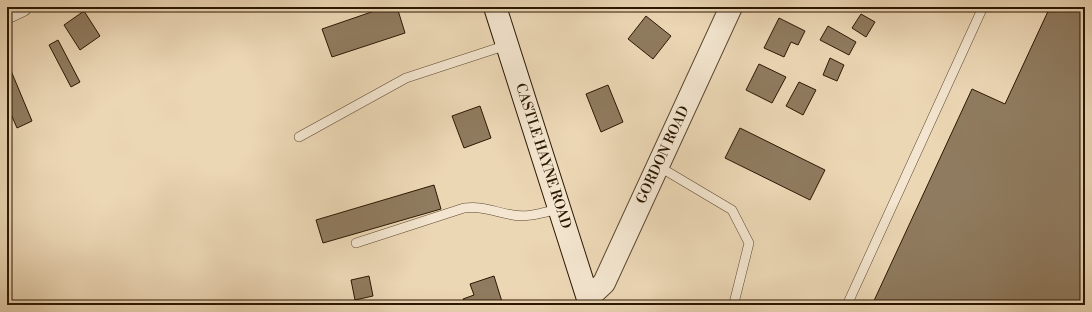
<svg xmlns="http://www.w3.org/2000/svg" width="1092" height="312" font-family="'Libre Bodoni',serif">
<rect width="100%" height="100%" fill="#ecd7b5"/>
<filter id="stains"><feTurbulence type="fractalNoise" baseFrequency=".005" numOctaves="4"/><feColorMatrix values="0 0 0 0 .2 0 0 0 0 .09 0 0 0 0 .02 0 0 0 .5 -.17"/></filter>
<radialGradient id="worn" r=".72"><stop offset=".6" stop-color="#630" stop-opacity="0"/><stop offset="1" stop-color="#630" stop-opacity=".3"/></radialGradient>
<g fill="#8f7b5f" stroke="#2b1802">
<path d="M386 7H397L405 33 332 57 322 29Z"/>
<path d="M1050 7H1085V305H872L972 89 1005 104Z"/>
<path d="M84 11 100 36 80 50 64 25Z"/>
<path d="M861 14 875 22 866 37 852 28Z"/>
<path d="M646 16 671 36 653 59 628 39Z"/>
<path d="M779 18 805 31 798 45 791 42 784 57 764 48Z"/>
<path d="M828 26 856 42 849 55 820 40Z"/>
<path d="M58 40 80 82 71 87 49 45Z"/>
<path d="M830 58 844 65 837 81 823 75Z"/>
<path d="M759 64 786 77 772 103 746 90Z"/>
<path d="M9 66 32 121 17 128 7 105V67Z"/>
<path d="M799 82 816 90 803 115 786 106Z"/>
<path d="M608 85 623 122 601 132 586 94Z"/>
<path d="M480 106 491 138 464 148 452 116Z"/>
<path d="M740 128 825 170 810 200 725 158Z"/>
<path d="M434 185 441 209 323 243 316 220Z"/>
<path d="M369 276 373 296 355 300 351 280Z"/>
<path d="M494 276 503 305H465L463 299 474 295 470 284Z"/>
</g>
<g fill="none" stroke-linecap="round" stroke-linejoin="round">
<defs>
<g id="service">
<path d="M299 137 406 78 507 45"/>
<path d="M658 166 732 210 749 243 734 303 731 305"/>
<path d="M356 243 464 208C486 206 493 212 513 215 528 218 545 212 559 209"/>
<path d="M847 305 983 7"/>
</g>
<path id="minor" d="M7 14 22 7"/>
<path id="tertiary" d="M588 298 604 283 731 7"/>
<path id="secondary" d="M495 7 590 305"/>
</defs>
<use href="#service" stroke="#5b482f" stroke-width="10"/>
<use href="#minor" stroke="#5b482f" stroke-width="20"/>
<use href="#tertiary" stroke="#5b482f" stroke-width="24"/>
<use href="#secondary" stroke="#2b1802" stroke-width="24"/>
<use href="#service" stroke="#f3e5cf" stroke-width="9"/>
<use href="#minor" stroke="#f3e5cf" stroke-width="19"/>
<use href="#tertiary" stroke="#f3e5cf" stroke-width="22"/>
<use href="#secondary" stroke="#f3e5cf" stroke-width="22"/>
</g>
<g text-anchor="middle" dominant-baseline="central" stroke-width="3" stroke-linejoin="round" paint-order="stroke">
<g font-size="14" fill="#2b1802" stroke="#f3e5cf">
<text transform="translate(663 155) rotate(-65)">GORDON ROAD</text>
<text transform="translate(543 156) rotate(72)">CASTLE HAYNE ROAD</text>
</g>
</g>
<rect width="1092" height="312" fill="none" stroke="#ecd7b5" stroke-width="24"/>
<rect x="8" y="8" width="1076" height="296" fill="none" stroke="#2b1802" stroke-width="2"/>
<rect x="12" y="12" width="1068" height="288" fill="none" stroke="#2b1802"/>
<rect width="100%" height="100%" filter="url(#stains)"/>
<rect width="100%" height="100%" fill="url(#worn)"/>
</svg>
